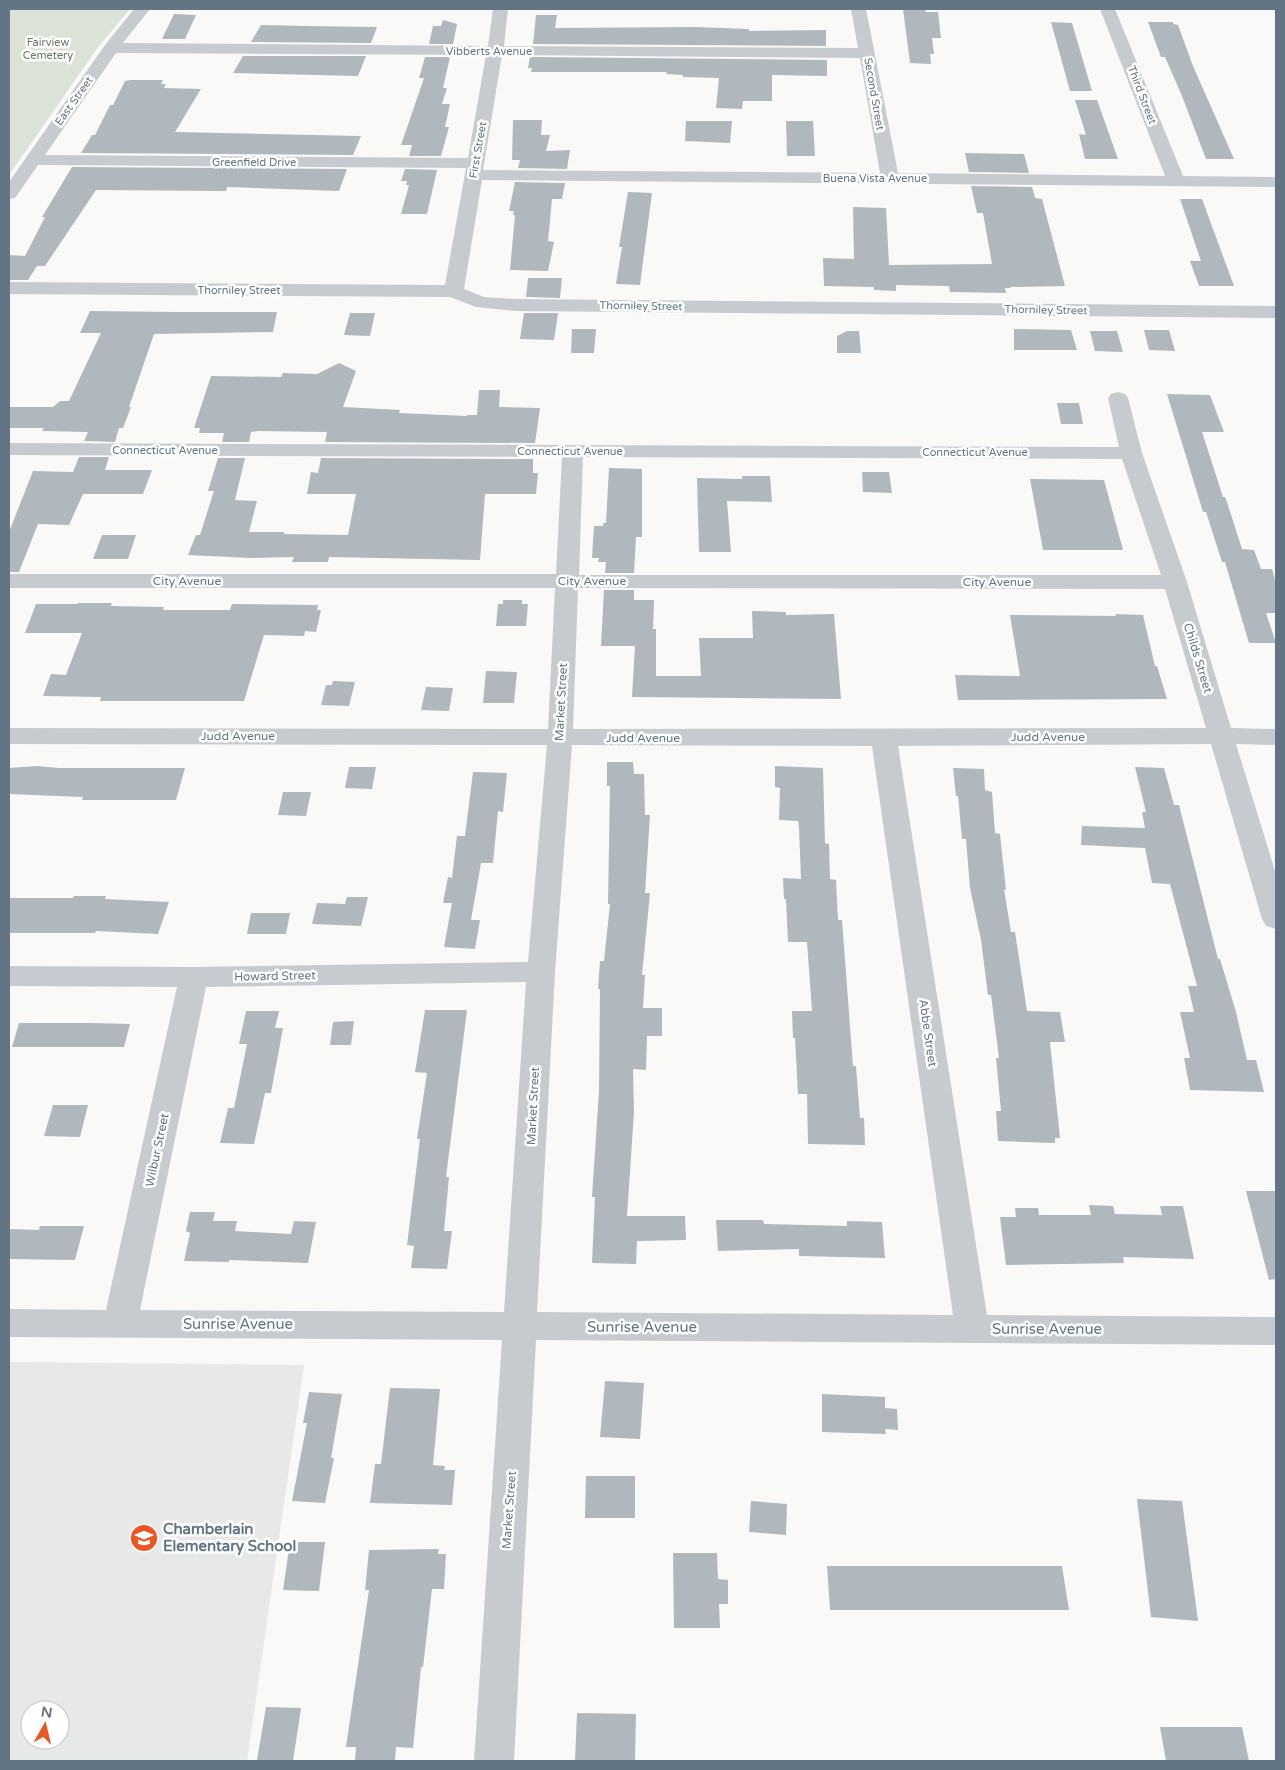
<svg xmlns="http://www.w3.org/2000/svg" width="1285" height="1770" font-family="'Varela Round',sans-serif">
<rect width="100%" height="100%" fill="#f9f9f7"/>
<path fill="#e7e8e8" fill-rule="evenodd" d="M9 1362 304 1365 247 1761H9ZM30 1710H60V1740H30Z"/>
<path fill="#dbe2d8" d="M9 9H130L98 47 9 175Z"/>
<g fill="#b0b8be">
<path d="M903 9H925L926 12H938L941 38H932L934 54H930L931 64 910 63Z"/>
<path d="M174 14 196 15 185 39H162Z"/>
<path d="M536 15H557L555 28 696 27 749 29V31L826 30V46L533 44Z"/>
<path d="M443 20 457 24 453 44H429L433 26H441Z"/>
<path d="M1051 22 1072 23 1092 91H1070Z"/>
<path d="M1148 22H1173V24L1178 25 1193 66 1234 159H1206L1182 96 1165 57H1161Z"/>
<path d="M261 25 307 26 377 27 371 43 251 42Z"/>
<path d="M243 56H366L358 76 233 73Z"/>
<path d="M425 57H450L443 88H447L442 104H450L445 127H449L441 156H409L412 145H401L424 78H419Z"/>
<path d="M530 57 827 60V76L772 75V101H743L742 109 716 108 719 78 683 77V75L666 74 667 72H531L532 68H528Z"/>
<path d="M131 80H163L161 84H166L164 88 201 89 175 132 361 136 353 155 81 153 92 135H95L110 105H113L125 81Z"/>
<path d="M1075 100H1097L1118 159H1085L1079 134 1086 135Z"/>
<path d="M513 120H542L541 135H550L546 151 570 150 567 169 518 168 520 160H512Z"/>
<path d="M686 121H732L730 143 685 141Z"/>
<path d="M786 121H813L815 156H787Z"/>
<path d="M965 153 1024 154 1029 173 969 172Z"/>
<path d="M72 167 347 169 339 191 227 187 226 191 96 190 45 266H37L28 280H9V255L25 256 45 217H42Z"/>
<path d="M405 169 437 170 427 214H401L409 185H406L407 181H401Z"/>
<path d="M515 182 565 183 562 199H552L548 241 554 242 548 271 510 270 515 215H513L514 211H509Z"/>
<path d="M971 186 1032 187 1035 198 1042 199 1065 286 1010 287 1011 288H1005L1006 293 950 292 949 286H946L896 285V291L874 290V287L824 286 823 258 854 259 853 207 886 208 889 265 992 264 983 213H977Z"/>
<path d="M628 192 652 193 640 285 616 284 622 247H619Z"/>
<path d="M1180 199H1202L1234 286H1199L1190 261H1201Z"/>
<path d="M528 278H562L560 298 526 297Z"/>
<path d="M90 311 175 312H277L273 332 154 334 129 407H131L123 428H119L115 442 84 441 88 432 42 431 44 428H9V407H53L60 401H69L101 333H80Z"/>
<path d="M350 313H375L370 336 344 335Z"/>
<path d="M524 313H558L554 340 520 339Z"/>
<path d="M572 329H596L594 353H571Z"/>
<path d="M1014 329 1071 330 1077 350H1014Z"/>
<path d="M1144 330H1169L1175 351 1149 350Z"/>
<path d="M847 331H859L861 353H837V336Z"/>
<path d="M1090 331H1117L1123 352 1095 351Z"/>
<path d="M339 363 356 371 343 407 400 410 399 413 467 416V415H477L479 390H500L499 407 540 408 535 443 325 442 327 432 258 431 251 432 249 442H222L224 433H199L200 428H194L211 376 281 377 283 373 317 374Z"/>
<path d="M1167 394 1210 395 1224 432H1202L1223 497H1225L1227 502 1242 549 1254 550 1261 569H1272L1276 583V613H1266L1276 643H1249L1225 562H1222L1206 512H1203Z"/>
<path d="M1057 403H1079L1083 424H1061Z"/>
<path d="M79 457H109L105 470H152L143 494H83L69 525 38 524 19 572H9V532L33 471 73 472Z"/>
<path d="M218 458H245L235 500 257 501 249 532H284V534L348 535 356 494H307L311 472 318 473 321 458 533 459V473H538L536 494H485L480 560 329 557 328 562H292L294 557 249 558 188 555 196 535H200L214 491H208Z"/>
<path d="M609 468 642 469V537H636L634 573H605L606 562H598L599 558H592L594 526H603V523H606Z"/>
<path d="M862 472H889L892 493 863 492Z"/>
<path d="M742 476H770L772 502 727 501 731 552H699L697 478 742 479Z"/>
<path d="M1030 479 1104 480 1123 550H1043Z"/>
<path d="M102 535H136L128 559H93Z"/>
<path d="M604 590H634V600H654L653 629H656V676H701L699 638H753L752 611 786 612V615L834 614 841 699 632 697 635 646H601Z"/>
<path d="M503 600H522V604H528L526 626H496L498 604H503Z"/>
<path d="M78 603H112L111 606 164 607 163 610H230L232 604 318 605 317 610H321L316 632 305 631 304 636 264 635 244 701H100L101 697 43 696 51 674 66 675 82 633H25L36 604H77Z"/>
<path d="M1115 614 1143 615 1155 666H1157L1167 699 958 700 955 675 1020 676 1010 615 1116 616Z"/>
<path d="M486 671 517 672 514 703H483Z"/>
<path d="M333 681 355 682 349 706 321 705 326 685H332Z"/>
<path d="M426 687 453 688 449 711 421 710Z"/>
<path d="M607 762H633L634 774H644L645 815H650L645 893H650L642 975H645L643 1008H662V1036H647L646 1070 633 1069 634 1112 627 1216H685L686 1240 637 1241 636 1264 592 1263 595 1197H592L599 1091 600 989H598L600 961H604L610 904H608L610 786H607Z"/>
<path d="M37 766 59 768H185L176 800H82L83 797 9 794V768Z"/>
<path d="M775 766 823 768 825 843 829 844 830 879 836 880 838 920H842L853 1066H856L860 1118H864L865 1145 808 1144 807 1094H798L795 1038H793L792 1011H812L807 942H788L786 899H784L783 878 801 879 799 828 798 821 779 820 780 788 775 787Z"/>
<path d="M349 767H376L372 789 345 788Z"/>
<path d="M1135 767 1164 768 1174 805H1179L1218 959H1220L1236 1012 1247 1060H1256L1264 1092 1190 1090 1184 1058H1190L1180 1012H1194L1188 986H1197L1170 884 1152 883 1145 848 1081 845 1082 826 1145 828 1142 812H1146Z"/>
<path d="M953 768 984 769 985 790 992 792 995 833 1000 834 1006 890 1004 889 1011 932H1015L1027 1011 1060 1012 1065 1042H1050L1060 1138H1055V1143L998 1141 996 1111H1001L996 1058H999L991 995H988L981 940 970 888 966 839H962L958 796H956Z"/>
<path d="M473 772 507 773 503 812 498 811 493 863H481L471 920H480L475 949 444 947 452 903H443L448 877 452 878 457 836H465Z"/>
<path d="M283 792H311L306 816 278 815Z"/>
<path d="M74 896H106L105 899 169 902 158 934 96 931 95 933H9V898H73Z"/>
<path d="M347 897H368L361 926 312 924 317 903 345 904Z"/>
<path d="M251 913H290L286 934H247Z"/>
<path d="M425 1010H467L446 1177H449L444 1231H452L447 1269 411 1268 414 1246 407 1245 420 1139H417L427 1073 415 1072Z"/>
<path d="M246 1011H279L275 1028H283L271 1093H265L254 1144 220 1143 228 1108H234L247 1044H239Z"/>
<path d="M354 1021 351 1045H330L333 1022Z"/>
<path d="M19 1023H91L130 1024 124 1047H12Z"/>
<path d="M53 1105H88L80 1137 44 1136Z"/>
<path d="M1246 1191H1276V1279L1269 1280Z"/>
<path d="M1089 1205 1113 1206 1115 1214 1162 1215 1160 1206H1183L1194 1259 1123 1257 1124 1263 1006 1265 1000 1217H1016L1015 1208H1038L1039 1215H1091Z"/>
<path d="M190 1212H215L213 1221H237L235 1231 291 1234 294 1221 316 1222 308 1263 229 1260V1262L184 1261 190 1233 186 1231Z"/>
<path d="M716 1220H763L764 1224 847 1226V1221L882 1222 885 1258 799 1256V1249L718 1251Z"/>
<path d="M40 1226H84L75 1260 9 1259V1229L39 1230Z"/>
<path d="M605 1381 644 1383 640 1439 600 1437Z"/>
<path d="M390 1388 440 1389 433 1465 445 1466 444 1470H455L452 1505 370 1503 375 1464H381Z"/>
<path d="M309 1392 342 1394 331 1458H334L325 1503 292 1501 307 1423H303Z"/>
<path d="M822 1394 885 1397V1408L897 1409 898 1430 885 1429 886 1434 822 1432Z"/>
<path d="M586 1476H635V1518H585Z"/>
<path d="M1137 1499 1182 1501 1198 1621 1151 1617Z"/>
<path d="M751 1501 787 1504 786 1535 749 1532Z"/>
<path d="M290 1542H325L319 1591 283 1590Z"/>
<path d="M439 1549 438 1554H446L444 1589H432L423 1667H421L413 1748 396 1747 395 1761H355L356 1747H346L369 1590H365L369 1550Z"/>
<path d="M673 1553H717L718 1579 728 1580V1604H719L720 1628H674Z"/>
<path d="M827 1566H1062L1069 1610H830Z"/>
<path d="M266 1707 301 1708 293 1761 257 1760Z"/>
<path d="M577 1713 636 1714 635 1761H575Z"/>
<path d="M1160 1727H1242L1249 1761H1166Z"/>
</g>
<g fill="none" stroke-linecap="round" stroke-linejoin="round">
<g fill="#c7cbcf" fill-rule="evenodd">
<path d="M134 9H150L123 43 488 46 493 9H508L504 46 858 48 851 9H866L898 173 1165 176 1100 9H1115L1183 176 1276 177V187L482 180 464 289 484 297 516 299 1276 306V318L516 311 476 307 450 297 9 294V282L445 285 466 168 38 165 15 198 9 199V182L105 45ZM116 53 486 55 468 158 45 155ZM502 55 860 58 880 173 483 170Z"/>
<path d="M1118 392 1125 394 1128 398 1142 453 1187 582 1231 728 1276 729V745L1236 744 1276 874V929L1266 926 1262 919 1211 744 898 746 987 1315 1276 1317V1345L536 1340 514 1761H474L502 1340 9 1337V1309L106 1310 177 987 9 986V966L194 967 528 962 547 745 9 744V728L548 729 555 588H9V574H556L562 457 9 455V443L1119 447 1108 398 1111 394ZM583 457 1122 459 1161 575H579ZM578 588 1165 589 1206 728 573 729ZM572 745 872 746 953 1315 537 1312 555 972ZM526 982 504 1312 140 1310 206 987Z"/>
</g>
</g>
<defs>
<symbol id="school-disc" viewBox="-11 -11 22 22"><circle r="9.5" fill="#ec5625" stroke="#fff"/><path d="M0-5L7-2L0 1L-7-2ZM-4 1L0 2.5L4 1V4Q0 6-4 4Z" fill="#fff"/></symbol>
</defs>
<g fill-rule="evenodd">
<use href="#school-disc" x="128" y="1522" width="32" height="32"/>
</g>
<g text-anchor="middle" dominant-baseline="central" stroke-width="5" stroke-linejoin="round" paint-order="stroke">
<g font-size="11" fill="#667a62" stroke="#fff">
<text x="48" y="42">Fairview<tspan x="48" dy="13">Cemetery</tspan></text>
</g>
<g font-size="11" fill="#637584" stroke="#fff">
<text x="489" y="51">Vibberts Avenue</text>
<text transform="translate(874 94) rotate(80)">Second Street</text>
<text transform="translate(1142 95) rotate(69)">Third Street</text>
<text transform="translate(74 101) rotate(-55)">East Street</text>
<text transform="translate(478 150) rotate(-80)">First Street</text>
<text x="254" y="162">Greenfield Drive</text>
<text x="875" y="178">Buena Vista Avenue</text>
<text x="239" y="290">Thorniley Street</text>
<text transform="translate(641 306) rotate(1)">Thorniley Street</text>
<text transform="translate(1046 310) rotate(1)">Thorniley Street</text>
<text x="165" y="450">Connecticut Avenue</text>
<text x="570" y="451">Connecticut Avenue</text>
<text x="975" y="452">Connecticut Avenue</text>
</g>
<g font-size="12" fill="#637584" stroke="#fff">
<text x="187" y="581">City Avenue</text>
<text x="592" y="581">City Avenue</text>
<text x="997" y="582">City Avenue</text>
<text transform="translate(1198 658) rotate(73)">Childs Street</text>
<text transform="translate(561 702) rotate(-87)">Market Street</text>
<text x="238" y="736">Judd Avenue</text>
<text x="1048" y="737">Judd Avenue</text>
<text x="643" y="738">Judd Avenue</text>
<text transform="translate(275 976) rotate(-1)">Howard Street</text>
<text transform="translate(928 1033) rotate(82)">Abbe Street</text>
<text transform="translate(533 1106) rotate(-87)">Market Street</text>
<text transform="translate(157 1150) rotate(-78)">Wilbur Street</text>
<text transform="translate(509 1510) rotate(-86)">Market Street</text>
</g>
<g font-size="15" fill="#637584" stroke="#fff">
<text x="238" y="1324">Sunrise Avenue</text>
<text x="642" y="1327">Sunrise Avenue</text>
<text x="1047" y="1329">Sunrise Avenue</text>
</g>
<g font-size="15" font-weight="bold" fill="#637584" stroke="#fff" text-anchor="start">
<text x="163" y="1529">Chamberlain<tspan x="163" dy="17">Elementary School</tspan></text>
</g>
</g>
<rect width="1285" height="1770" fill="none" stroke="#637584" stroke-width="20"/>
<g transform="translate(45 1725) rotate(8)"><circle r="24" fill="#ffffff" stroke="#c1c8ce"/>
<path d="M0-4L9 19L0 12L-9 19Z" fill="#ec5625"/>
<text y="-8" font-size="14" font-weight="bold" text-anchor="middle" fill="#637584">N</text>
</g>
</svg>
